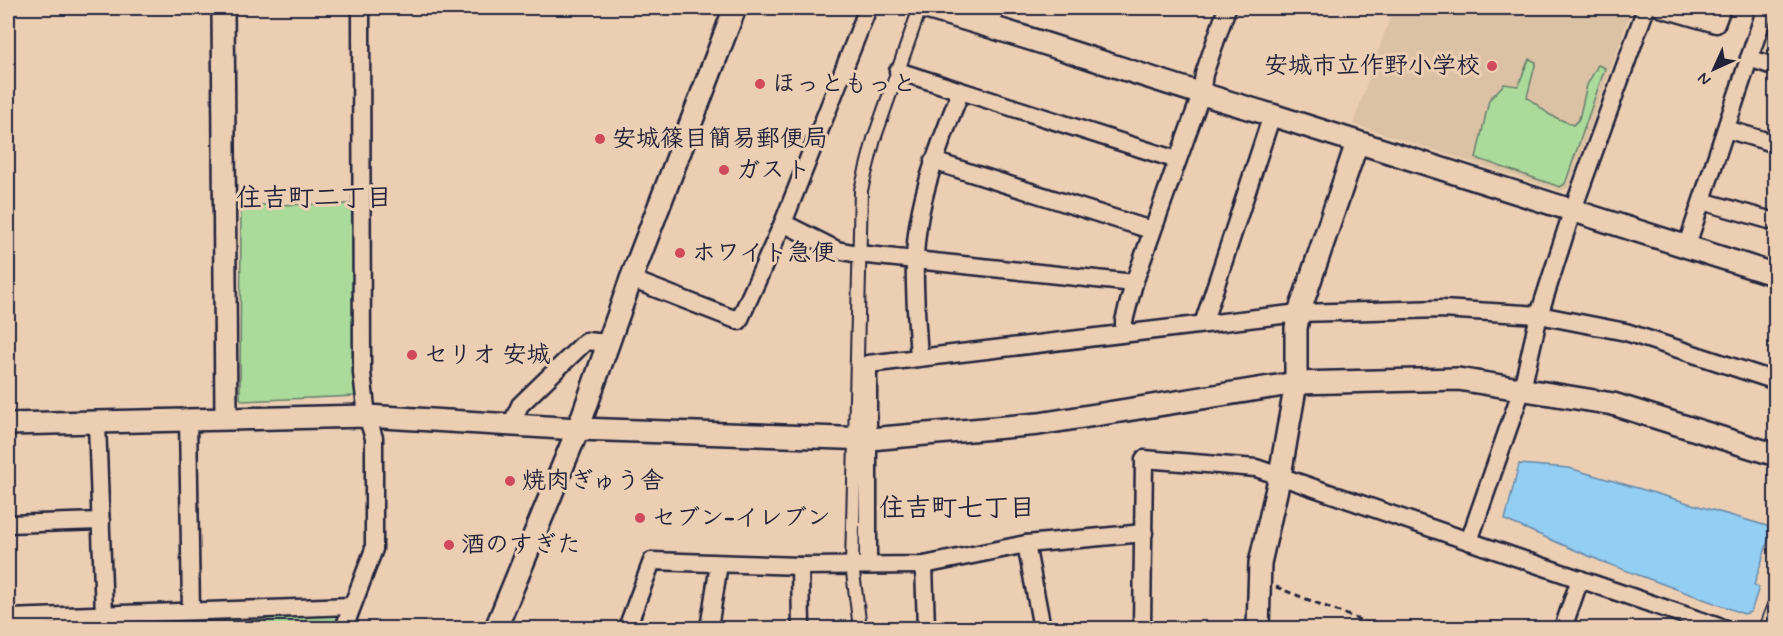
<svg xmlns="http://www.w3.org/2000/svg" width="1783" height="636" font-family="Mynerve,'Klee One',sans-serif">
<rect width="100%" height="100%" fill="#eccfb3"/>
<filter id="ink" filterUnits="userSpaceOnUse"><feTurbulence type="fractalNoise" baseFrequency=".0167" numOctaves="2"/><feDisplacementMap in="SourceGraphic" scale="12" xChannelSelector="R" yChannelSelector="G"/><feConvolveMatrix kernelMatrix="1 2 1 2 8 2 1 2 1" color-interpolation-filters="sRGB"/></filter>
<g filter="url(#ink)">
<path fill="#dcc2a4" d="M1393 8H1632L1569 187 1561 191 1353 124Z"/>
<g fill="#abdb9b" stroke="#667e6b" stroke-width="1.5">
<path d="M1529 59 1536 62 1527 97 1550 115 1573 125 1579 119 1587 85 1598 65 1605 68 1565 184 1560 187 1476 158 1489 100 1504 84 1518 86Z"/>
<path d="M356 204V396L243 401 240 398 241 205Z"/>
<path d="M345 611 339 628H140L139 617Z"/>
</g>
<path fill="#93cef3" stroke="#6689a9" stroke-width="1.5" d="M1519 464 1569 468 1767 526 1771 532 1754 585 1759 587 1751 612 1744 614 1603 562 1505 520Z"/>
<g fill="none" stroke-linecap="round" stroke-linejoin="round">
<defs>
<path id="pedestrian" d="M860 628 852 565 861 190 874 139 920 8"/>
<g id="minor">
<path d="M1660 8 1716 24 1722 8"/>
<path d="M989 25 996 8"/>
<path d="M1749 58 1776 67"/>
<path d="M898 71 1177 160"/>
<path d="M1726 129 1776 144"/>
<path d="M933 161 1151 230"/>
<path d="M1702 201 1776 222"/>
<path d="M783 223 837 250 858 254 1134 283"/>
<path d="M1686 248 1766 8"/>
<path d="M631 279 739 321 783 223 868 8"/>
<path d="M1203 324 1272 115"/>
<path d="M1124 333V321L1134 283 1201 95 1204 74 1227 8"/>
<path d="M919 357C917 325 914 293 915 261 916 202 939 146 960 93"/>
<path d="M188 420 191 611"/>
<path d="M97 423 104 614"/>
<path d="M511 425 520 405 586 341 608 343"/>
<path d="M8 524 101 521"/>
<path d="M1469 541 1522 389 1539 315 1572 212 1646 8"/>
<path d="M1026 544 1042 628"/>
<path d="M868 565V364L1299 313 1442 309 1539 315 1626 332 1776 381"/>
<path d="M924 565 926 628"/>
<path d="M800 566 801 628"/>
<path d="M8 618 352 606"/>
<path d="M344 628 374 549V438L367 416 362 373 361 8"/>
<path d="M627 628 652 561 800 566 924 565 1026 544 1144 533"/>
<path d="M709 628 719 564"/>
<path d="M1142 628 1144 459 1256 468 1722 628"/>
<path d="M1563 628 1580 579"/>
<path d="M1768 628 1776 607"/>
</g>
<g id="tertiary">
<path d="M223 8 226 417"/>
<path d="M926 8C1043 40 1156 82 1272 115L1776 275"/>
<path d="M8 424 367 416 578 429 870 439 1039 424 1296 383 1458 379 1613 404 1776 455"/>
<path d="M496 628 578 429 631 279 735 8"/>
<path d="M1258 628 1260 563 1280 475 1296 383V328L1299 313 1357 143"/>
</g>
</defs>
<use href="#pedestrian" stroke="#22223b" stroke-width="16"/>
<use href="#minor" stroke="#22223b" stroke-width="21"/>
<use href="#tertiary" stroke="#22223b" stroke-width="26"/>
<path stroke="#22223b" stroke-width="3" stroke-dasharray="6 4.5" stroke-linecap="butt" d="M1276 587 1380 628"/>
<use href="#pedestrian" stroke="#eccfb3" stroke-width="12"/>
<use href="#minor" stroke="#eccfb3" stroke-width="16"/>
<use href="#tertiary" stroke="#eccfb3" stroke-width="21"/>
</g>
</g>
<g fill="#d1495b" stroke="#eccfb3" stroke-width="2">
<circle cx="1492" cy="66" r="6"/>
<circle cx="760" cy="84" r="6"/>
<circle cx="600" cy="139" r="6"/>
<circle cx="724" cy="170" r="6"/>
<circle cx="680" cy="253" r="6"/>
<circle cx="412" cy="355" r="6"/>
<circle cx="510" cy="481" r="6"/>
<circle cx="640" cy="518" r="6"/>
<circle cx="449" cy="545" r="6"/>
</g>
<g text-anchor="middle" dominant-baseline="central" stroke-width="6" stroke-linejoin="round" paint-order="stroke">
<g font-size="24" font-weight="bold" fill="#22223b" stroke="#eccfb3" text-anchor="start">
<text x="1480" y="66" text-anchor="end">安城市立作野小学校</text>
<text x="772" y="84">ほっともっと</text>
<text x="612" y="139">安城篠目簡易郵便局</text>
<text x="736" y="170">ガスト</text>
<text x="692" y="253">ホワイト急便</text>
<text x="424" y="355">セリオ 安城</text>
<text x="522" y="481">焼肉ぎゅう舎</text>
<text x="652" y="518">セブン-イレブン</text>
<text x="461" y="545">酒のすぎた</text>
</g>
<g font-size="26" font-weight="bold" fill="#22223b" stroke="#eccfb3">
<text x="314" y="199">住吉町二丁目</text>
<text x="957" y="509">住吉町七丁目</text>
</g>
</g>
<rect width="1783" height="636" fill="none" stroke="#eccfb3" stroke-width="30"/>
<rect x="15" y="15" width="1753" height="606" fill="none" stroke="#22223b" stroke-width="2" filter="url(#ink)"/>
<g transform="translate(1714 69) rotate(225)" stroke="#eccfb3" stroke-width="4.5" paint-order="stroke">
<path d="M0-4.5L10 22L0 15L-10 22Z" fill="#22223b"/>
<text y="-9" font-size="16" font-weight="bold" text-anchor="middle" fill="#22223b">N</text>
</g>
</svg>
